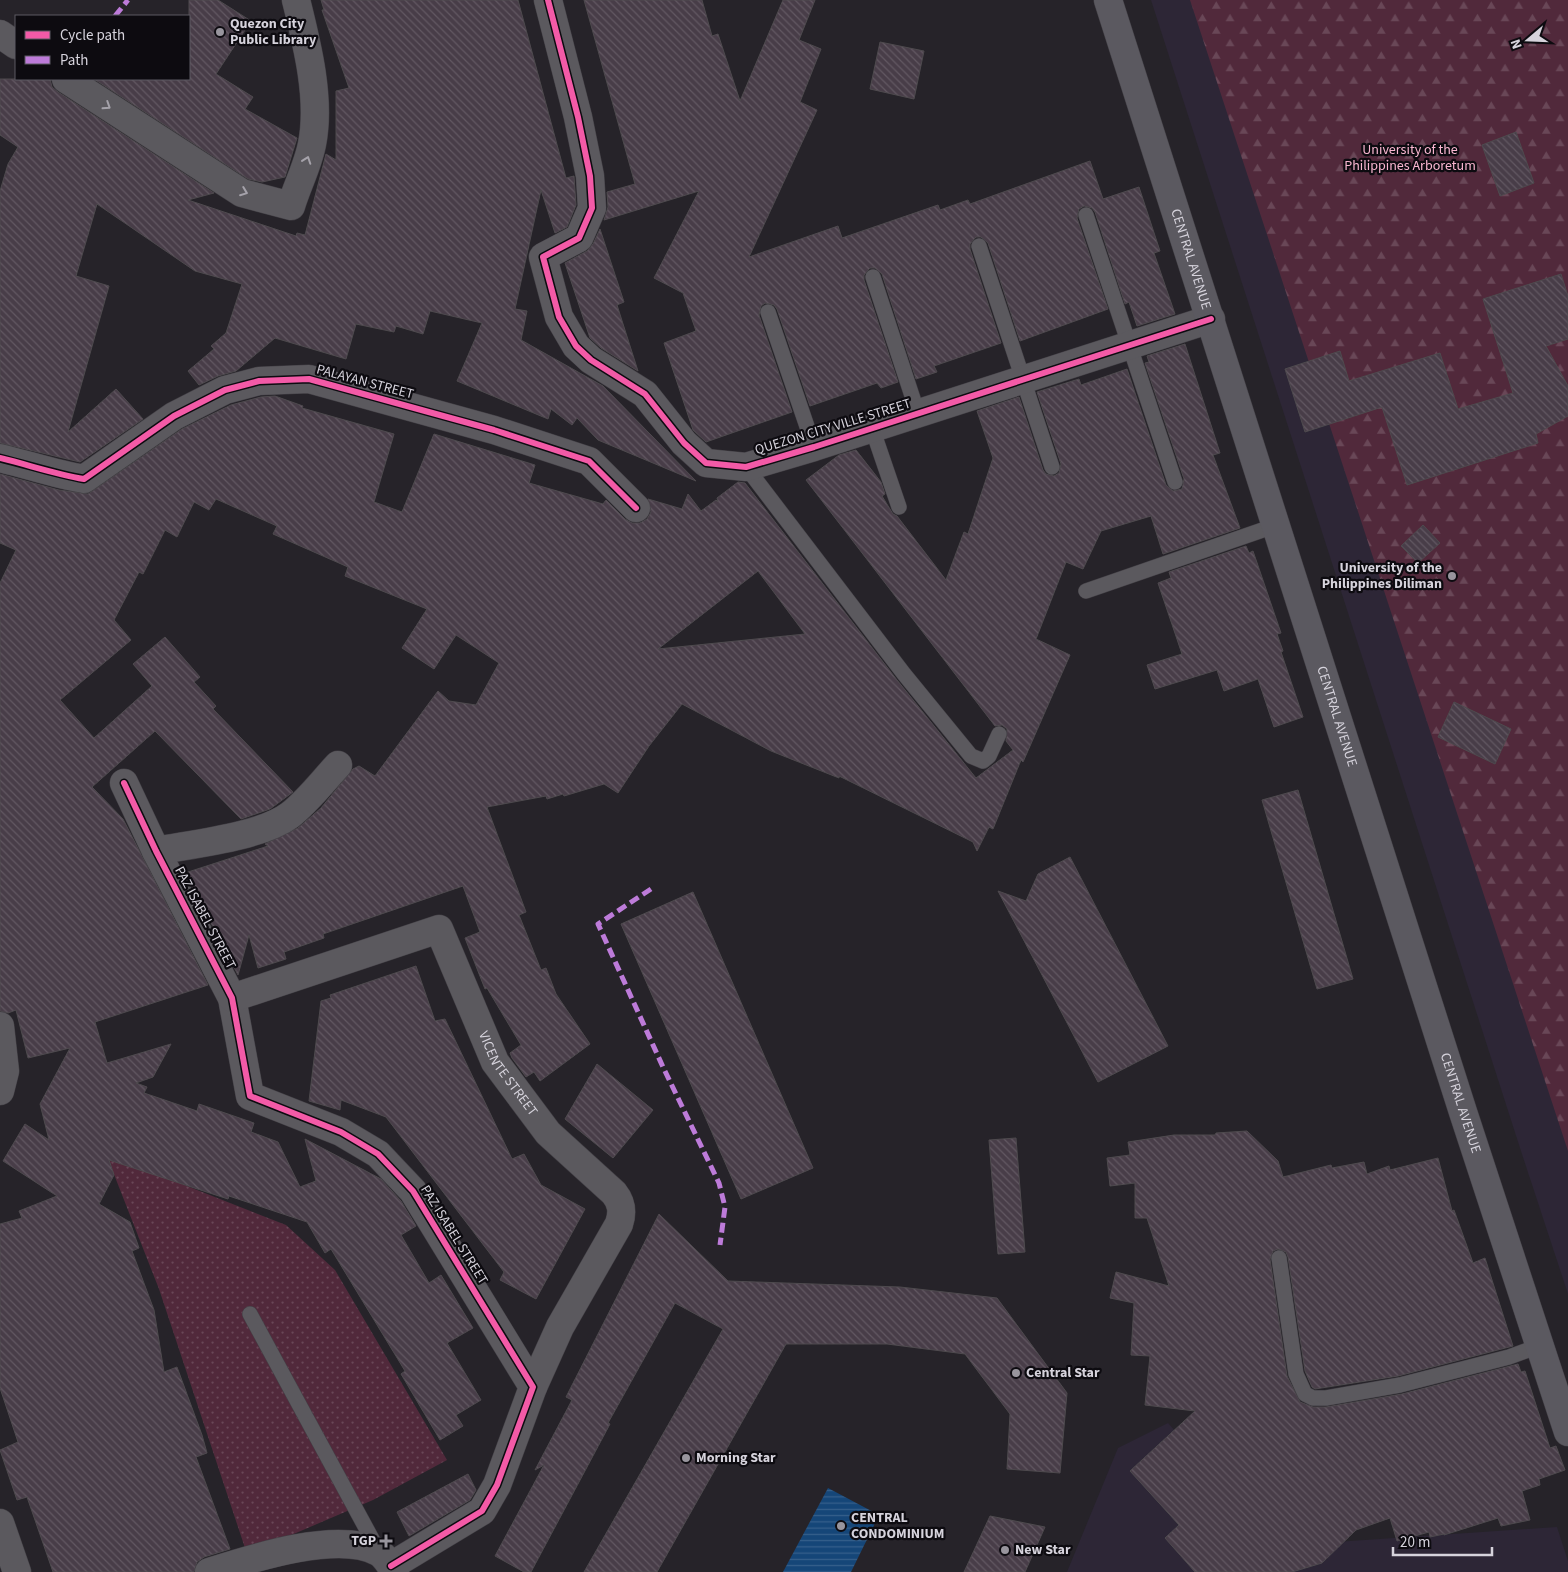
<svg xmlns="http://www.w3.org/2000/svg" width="1568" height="1572" font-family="'Source Sans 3',sans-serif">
<defs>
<pattern id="grass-dots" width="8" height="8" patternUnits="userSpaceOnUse" patternTransform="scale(1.25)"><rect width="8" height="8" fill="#51293b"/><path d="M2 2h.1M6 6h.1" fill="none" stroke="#694757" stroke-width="1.8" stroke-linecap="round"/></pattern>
<pattern id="forest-firs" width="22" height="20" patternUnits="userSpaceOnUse" patternTransform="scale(1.25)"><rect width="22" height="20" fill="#51293b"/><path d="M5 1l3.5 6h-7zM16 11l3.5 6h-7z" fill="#694757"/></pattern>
<pattern id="water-rules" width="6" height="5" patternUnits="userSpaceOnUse" patternTransform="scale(1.25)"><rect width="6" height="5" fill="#154678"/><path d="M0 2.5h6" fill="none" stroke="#36608b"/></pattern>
<pattern id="building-back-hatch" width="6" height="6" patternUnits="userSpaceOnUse" patternTransform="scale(1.25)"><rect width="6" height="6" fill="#483d48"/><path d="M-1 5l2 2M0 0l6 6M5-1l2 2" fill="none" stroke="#625862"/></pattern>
</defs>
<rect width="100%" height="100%" fill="#262329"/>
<g fill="#2d2636">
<path d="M1151 0H1568V1294L1521 1151Z"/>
<path d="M1168 1423 1277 1546 1557 1527 1568 1561V1572H1067L1118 1448Z"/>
</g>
<path fill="url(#grass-dots)" d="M106 1154 286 1225 335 1270 447 1460 373 1500 247 1554 159 1289Z"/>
<path fill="url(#forest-firs)" d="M1190 0H1568V1151Z"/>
<path fill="url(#water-rules)" d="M828 1488 879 1515 851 1572H783Z"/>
<g fill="url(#building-back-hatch)" stroke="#4e4a4e" fill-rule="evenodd">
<path d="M189 0H218L251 21 216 74 253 97 245 109 297 138 285 177 262 182 248 179 94 79H189Z"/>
<path d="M321 0H518L566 178 574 176 576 205 567 227 555 233 541 190 515 309 527 311 521 340 603 386 696 481 598 440 577 418 572 425 551 409 548 419 457 381 482 323 430 311 423 334 396 326 394 332 356 324 346 359 275 338 236 371 218 376 199 385 188 371 214 349 211 346 226 333 242 284 195 271 97 204 76 276 109 286 68 432 116 389 143 419 80 462 0 443V191L8 164 18 147 0 135V79H50L52 87 58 92 214 193 188 200 296 236 297 233 305 235 326 154 336 160V91L349 88 322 10H324Z"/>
<path d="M584 0H702L712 36 718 34 740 101 783 0H815L799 40 821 49 800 102 817 110 749 257 838 226 842 238 938 205 940 210 968 200 970 204 1090 161 1103 199 1139 187 1160 251 1154 253 1175 314 1137 326 1129 302 1125 304 1095 212 1092 208 1084 206 1079 209 1077 218 1108 309 1020 341 988 243 981 237H976L970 244V249L1001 343 934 366 937 372 916 379 882 274 875 268H870L864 275V280L898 382 881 388 877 383 810 406 777 309 774 305 765 303 761 306 759 315 792 412 706 442 693 430 664 343 696 331 683 293 654 278 699 191 604 220 608 207 607 192 635 184Z"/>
<path d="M880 42 924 51 914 99 870 89Z"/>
<path d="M1516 132 1534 183 1500 196 1482 145Z"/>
<path d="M600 229 624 302 617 305 638 371 601 348 590 338 565 263 587 251 593 244Z"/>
<path d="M1561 274 1568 296V339L1546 346 1568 386V416L1536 434 1538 443 1407 485 1382 407 1305 432 1285 369 1340 351 1349 381 1440 353 1458 409 1513 393 1483 299Z"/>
<path d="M1185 344 1220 453 1213 455 1240 528 1163 554 1151 516 1101 531 1083 569 1066 562 1036 639 1070 655 1023 762 1021 760 993 829 989 827 977 851 973 842 839 776V778L771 751 682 704 649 746 618 793 604 784 564 796 563 794 547 799 546 796 487 807 526 912 519 915 541 970 546 968 556 994 590 1044 540 1081 534 1072 526 1077 512 1058 510 1053 521 1045 487 988 485 989 465 938 480 932 463 886 323 934 324 938 284 952 286 959 258 968 249 935 238 975 185 873 268 846 265 844 298 828 321 808 353 769 359 766 375 776 438 691 449 701 476 705 499 663 456 635 434 669 402 648 427 609 345 576 348 567 273 534 277 526 216 499 209 510 194 502 177 537 165 530 143 574 139 572 114 620 131 640 60 700 94 738 152 686 133 664 165 637 200 677 194 682 216 706 213 709 293 792 270 809 241 819 155 731 92 787 123 819 208 985 95 1022 107 1063 171 1044 153 1077 136 1083 147 1087 144 1093 197 1111 199 1104 254 1123 251 1132 278 1142 300 1187 316 1181 305 1139 381 1179 401 1201 416 1226 401 1235 429 1283 441 1275 473 1328 447 1343 481 1400 456 1415 463 1426 440 1440 401 1374 405 1371 331 1249 325 1253 307 1222 229 1196 228 1199 109 1160 114 1175 99 1204 130 1222 139 1248 132 1251 154 1310 164 1372 177 1367 202 1435 207 1453 196 1457 230 1549 204 1557 197 1562 194 1572H53L27 1497 17 1500 0 1450 18 1442 0 1388V1224L22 1218 19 1211 57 1196 3 1161 25 1124 49 1140 40 1104 70 1048 28 1058 16 1010 8 1013 0 1011V583L16 550 0 543V474L59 490 88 494 182 429 231 405 261 397 275 396 303 406 302 408 394 434 374 502 402 512 434 434 535 465 529 483 603 504 606 500 625 519 632 523H640L647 519 651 512 648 499 682 509 688 494 701 511 716 500 718 502 717 498 738 482 745 483 897 680 976 778 1013 750 1006 741 1007 729 1002 725 995 726 806 480 839 455 856 450 881 482 885 494 882 496 893 514 897 516 946 580 964 532 968 534 993 458 977 411 1019 397 1043 470 1046 474 1054 476 1059 473 1061 464 1037 392 1079 379 1081 385 1127 369 1166 485 1173 491 1182 489 1184 479 1145 363 1149 362 1147 356ZM758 571 805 634 658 649Z"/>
<path d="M1423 525 1440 543 1418 563 1401 546Z"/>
<path d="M1246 546 1249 553 1253 551 1281 633 1277 634 1283 651 1281 652 1303 717 1274 727 1258 679 1224 691 1217 670 1155 689 1147 665 1182 654 1158 583 1171 578 1169 572Z"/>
<path d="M1454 702 1511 729 1495 764 1438 737Z"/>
<path d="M1298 790 1353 979 1317 989 1262 800Z"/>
<path d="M1070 857 1168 1046 1098 1082 998 891 1026 901 1038 874Z"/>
<path d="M693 892 813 1168 741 1199 621 924Z"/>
<path d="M416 966 435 1021 445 1019 512 1159 524 1154 541 1185 585 1209 536 1299 500 1280 504 1272 386 1117 341 1100 340 1110 309 1101 321 1001 331 998 330 995Z"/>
<path d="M597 1064 653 1110 613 1158 565 1119Z"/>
<path d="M1247 1131 1278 1161 1283 1177 1331 1165 1332 1168 1364 1162 1367 1174 1389 1166 1390 1170 1438 1158 1452 1211 1454 1210 1473 1263 1485 1258 1513 1346 1398 1376 1315 1389 1312 1387 1305 1371 1288 1257 1286 1252 1278 1249 1273 1251 1270 1259 1287 1376 1300 1402 1313 1407H1326L1402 1394 1518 1364 1521 1372 1525 1371 1550 1448 1556 1446 1565 1470 1539 1479 1540 1485 1522 1491 1530 1520 1501 1526 1498 1518 1444 1535V1534L1430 1537 1429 1532 1397 1541 1390 1518 1356 1530 1322 1563 1292 1572H1195L1165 1538 1179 1525 1130 1471 1195 1411 1145 1405 1150 1356 1131 1355 1134 1303 1110 1298 1116 1272 1169 1286 1147 1218H1135V1183L1110 1186 1107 1158 1130 1155 1128 1142 1174 1135H1215L1216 1133Z"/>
<path d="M1016 1138 1025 1252 998 1254 989 1140Z"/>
<path d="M659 1214 728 1281 900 1287 997 1298 1067 1393 1060 1473 1007 1469 1010 1414 965 1354 887 1344H786L657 1572H584L723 1329 675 1303 608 1423 610 1424 531 1572H524L495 1556 544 1465 535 1470 572 1400 566 1397Z"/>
<path d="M468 1474 476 1490 470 1500 409 1536 397 1512Z"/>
<path d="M990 1516 1045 1527 1025 1572H964Z"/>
</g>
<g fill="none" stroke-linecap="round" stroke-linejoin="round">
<defs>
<g id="service">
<path d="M1086 215 1175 482"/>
<path d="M979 246 1052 467"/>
<path d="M873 277 918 414"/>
<path d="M768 312 814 447"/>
<path d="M872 428 899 507"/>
<path d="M746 467 904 674 971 756 983 761 989 756 999 734"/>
<path d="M1086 591 1277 525"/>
<path d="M1279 1258 1296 1374 1305 1394 1313 1398H1326L1400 1385 1509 1357 1539 1346"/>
<path d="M250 1314 379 1552"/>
</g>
<g id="minor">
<path d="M548 0 578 117 590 176 592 208 579 238 543 257 559 317 576 346 591 360 645 394 684 443 706 463 746 467 814 447 1211 319"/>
<path d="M0 34 16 45"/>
<path d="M66 79 242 193 291 206C297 186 308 165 312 144 321 99 307 44 296 0"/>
<path d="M0 458C29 465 55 474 84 479L174 416 225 390 259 381 309 379 494 430 589 461 636 508"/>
<path d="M124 783 156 851 232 998 250 1096 341 1132 378 1154 413 1191 533 1387 497 1485 482 1511 391 1566"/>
<path d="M156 851C192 844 261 837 290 815 308 801 323 781 338 765"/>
<path id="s1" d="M232 998 439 929 495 1062 548 1133 614 1193C622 1203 623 1212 619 1224L560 1327 533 1387"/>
<path d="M0 1026 5 1071 0 1091"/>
<path d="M0 1523 17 1572"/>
<path d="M209 1572C250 1559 338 1530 378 1552 384 1555 391 1566 395 1572"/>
</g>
<g id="secondary">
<path id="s2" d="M1108 0 1463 1112 1568 1432"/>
</g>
</defs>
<use href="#service" stroke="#434046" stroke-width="16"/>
<use href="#minor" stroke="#434046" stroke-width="29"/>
<use href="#secondary" stroke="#434046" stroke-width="29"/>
<use href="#service" stroke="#5b595e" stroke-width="15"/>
<use href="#minor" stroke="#5b595e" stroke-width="28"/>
<use href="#secondary" stroke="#5b5960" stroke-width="28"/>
<g stroke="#bd7bd9" stroke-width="5" stroke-dasharray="10 5" stroke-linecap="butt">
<path d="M115 16 128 0"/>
<path d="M651 889 598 924 663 1067 719 1183 725 1207 720 1245"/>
</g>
<defs>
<g id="cycleway">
<path d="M548 0 578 117 590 176 592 208 579 238 543 257 559 317 576 346 591 360 645 394 684 443 706 463 746 467 814 447 1211 319"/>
<path d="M0 458C29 465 55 474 84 479L174 416 225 390 259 381 309 379 494 430 589 461 636 508"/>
<path d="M124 783 156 851 232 998 250 1096 341 1132 378 1154 413 1191 533 1387 497 1485 482 1511 391 1566"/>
</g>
</defs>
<use href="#cycleway" stroke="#0d0b10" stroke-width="9"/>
<use href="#cycleway" stroke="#f35aa7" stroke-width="6"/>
</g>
<defs><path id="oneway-chevron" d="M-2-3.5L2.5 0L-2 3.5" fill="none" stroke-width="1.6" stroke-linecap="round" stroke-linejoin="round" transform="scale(1.25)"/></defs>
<g stroke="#a5a2aa">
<use href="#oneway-chevron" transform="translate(107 106) rotate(33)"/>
<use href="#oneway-chevron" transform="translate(307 160) rotate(-71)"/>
<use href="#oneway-chevron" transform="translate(244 192) rotate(21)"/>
</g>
<g fill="#98959d" stroke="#0d0b10" stroke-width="2">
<circle cx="220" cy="32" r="5"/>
<circle cx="1452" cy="576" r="5"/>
<circle cx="1016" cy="1373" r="5"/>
<circle cx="686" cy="1458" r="5"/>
<circle cx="841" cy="1526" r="5"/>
<path d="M383.5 1533.5h5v5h5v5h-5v5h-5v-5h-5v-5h5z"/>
<circle cx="1005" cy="1550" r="5"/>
</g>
<g text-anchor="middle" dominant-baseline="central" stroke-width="4.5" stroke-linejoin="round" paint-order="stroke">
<g font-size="14" font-weight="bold" fill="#d6d3dc" stroke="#0d0b10" text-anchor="start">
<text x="230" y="24">Quezon City<tspan x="230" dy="16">Public Library</tspan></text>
<text x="1442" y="568" text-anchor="end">University of the<tspan x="1442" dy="16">Philippines Diliman</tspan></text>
<text x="1026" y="1373">Central Star</text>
<text x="696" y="1458">Morning Star</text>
<text x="851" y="1518">CENTRAL<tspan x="851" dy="16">CONDOMINIUM</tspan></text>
<text x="376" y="1541" text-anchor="end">TGP</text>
<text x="1015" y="1550">New Star</text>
</g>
<g font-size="14" fill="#fab7d1" stroke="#0d0b10">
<text x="1410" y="150">University of the<tspan x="1410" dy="16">Philippines Arboretum</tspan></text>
</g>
<g font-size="14" fill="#d6d3dc" stroke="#0d0b10">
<text stroke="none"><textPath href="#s2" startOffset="272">CENTRAL AVENUE</textPath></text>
<text transform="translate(365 382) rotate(15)">PALAYAN STREET</text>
<text transform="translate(833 427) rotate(-17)">QUEZON CITY VILLE STREET</text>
<text stroke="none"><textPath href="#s2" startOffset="752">CENTRAL AVENUE</textPath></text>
<text transform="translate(205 918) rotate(62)">PAZ ISABEL STREET</text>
<text stroke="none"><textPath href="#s1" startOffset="379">VICENTE STREET</textPath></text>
<text stroke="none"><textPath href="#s2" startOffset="1158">CENTRAL AVENUE</textPath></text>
<text transform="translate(454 1235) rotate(58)">PAZ ISABEL STREET</text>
</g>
</g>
<rect x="15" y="15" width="175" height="65" fill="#0d0b10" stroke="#5d5b62"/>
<rect x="25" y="31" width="25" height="8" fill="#f35aa7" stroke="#5d5b62"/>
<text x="60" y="40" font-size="15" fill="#d6d3dc">Cycle path</text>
<rect x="25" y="56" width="25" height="8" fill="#bd7bd9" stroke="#5d5b62"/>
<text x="60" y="65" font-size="15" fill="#d6d3dc">Path</text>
<g transform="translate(1528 40) rotate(251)" stroke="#0d0b10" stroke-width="4" paint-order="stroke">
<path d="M0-4L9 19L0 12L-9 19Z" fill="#d6d3dc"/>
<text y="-8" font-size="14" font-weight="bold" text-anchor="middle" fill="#d6d3dc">N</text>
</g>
<path d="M1393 1547v8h99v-8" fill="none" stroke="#d6d3dc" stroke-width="2.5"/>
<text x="1400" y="1547" font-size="15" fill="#d6d3dc" stroke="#0d0b10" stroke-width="4" paint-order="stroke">20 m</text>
</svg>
